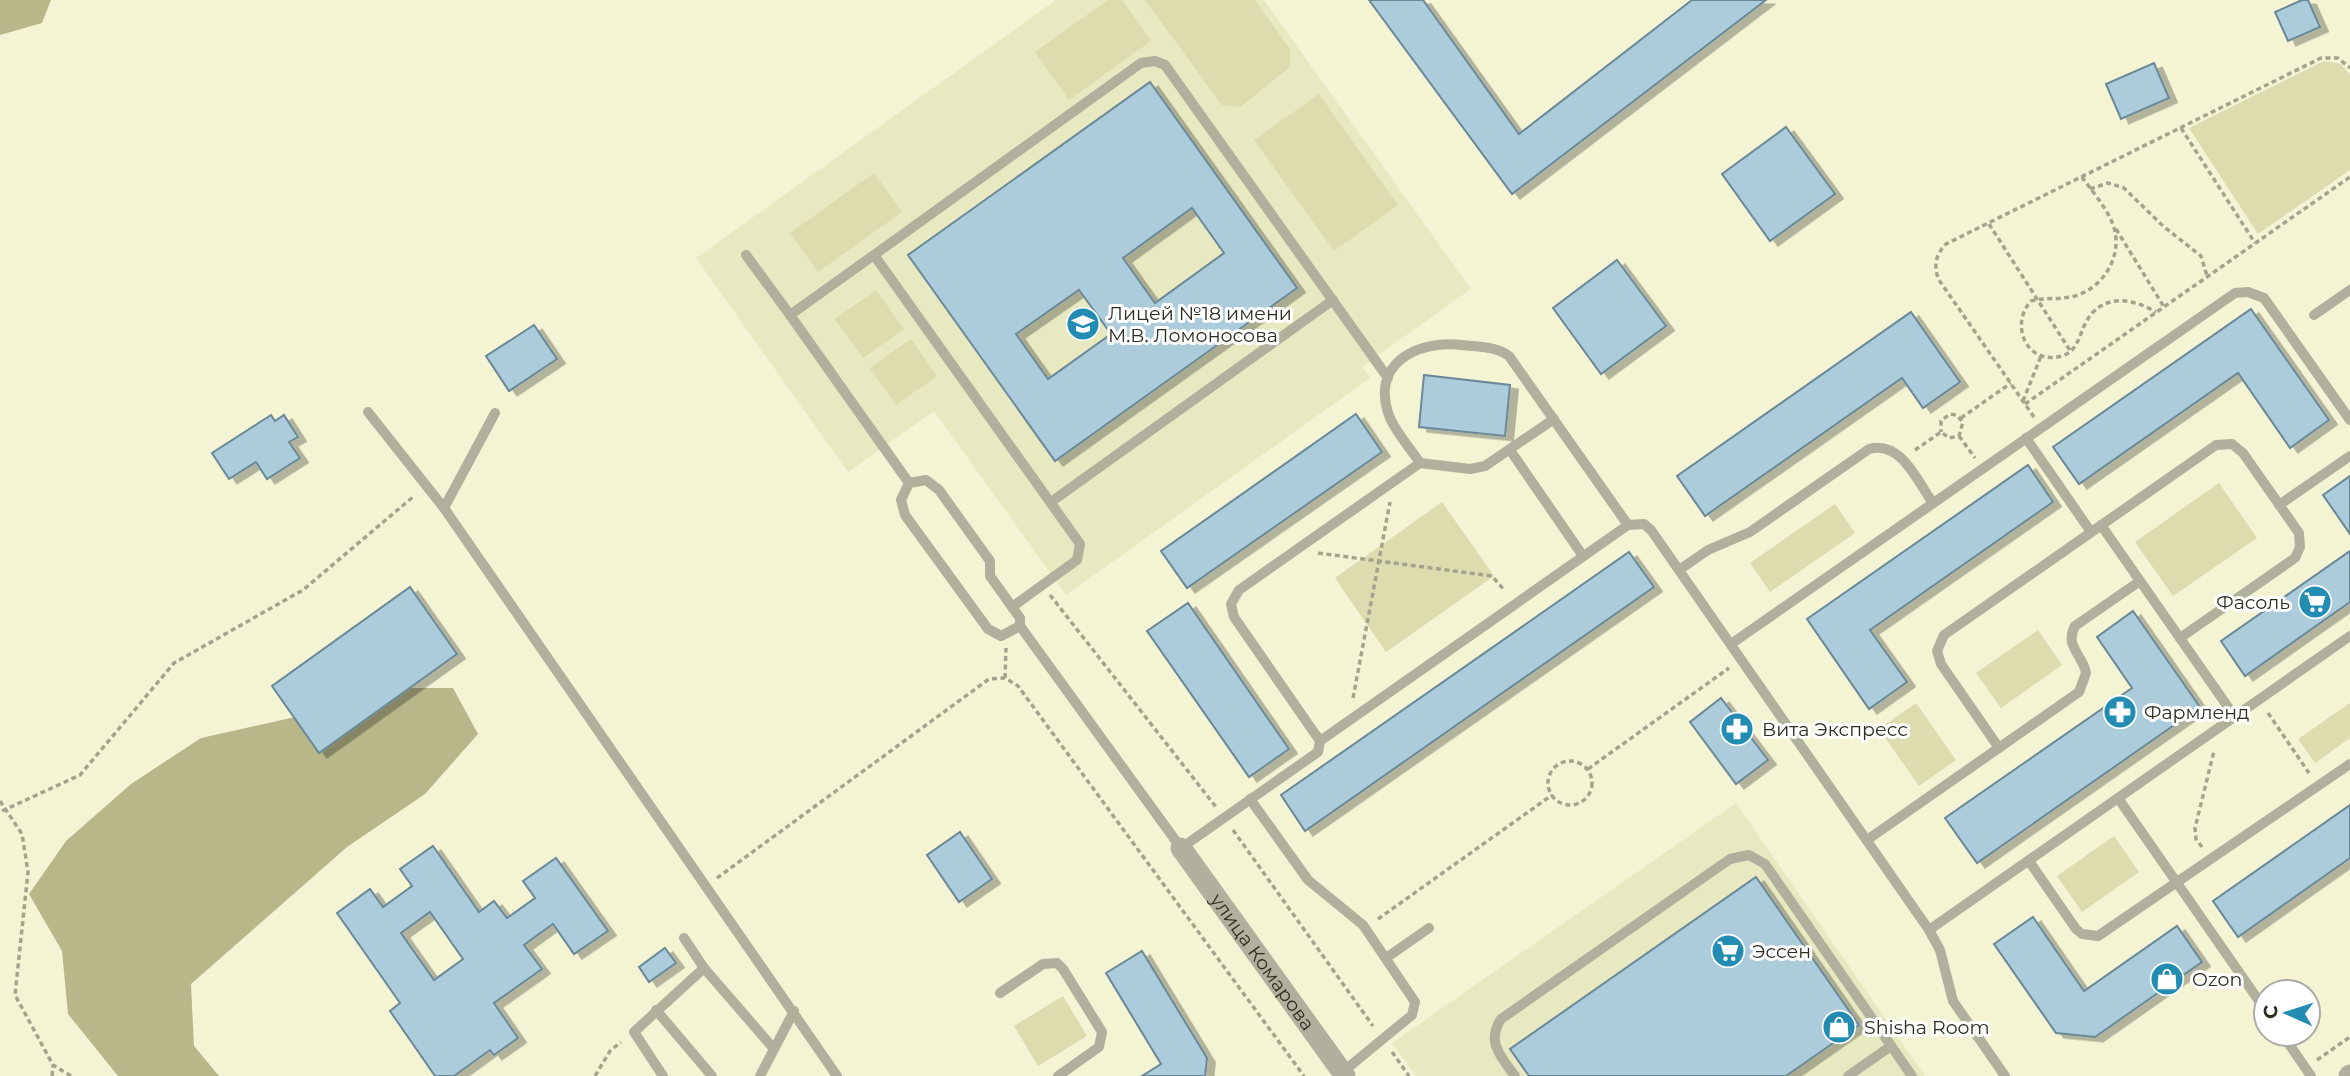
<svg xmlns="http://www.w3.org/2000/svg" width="2350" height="1076" font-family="Montserrat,sans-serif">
<defs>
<filter id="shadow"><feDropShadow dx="8" dy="4.5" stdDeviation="0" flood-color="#0004"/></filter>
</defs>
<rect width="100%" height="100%" fill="#f4f4d5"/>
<g fill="#e8e8c1">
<path d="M1056 0H1264L1471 289 1362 367 1370 378 1066 595 934 411 848 472 696 258Z"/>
<path d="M1736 803 1925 1076H1416L1392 1043Z"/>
</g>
<g fill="#dcdcaf">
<path d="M1108 0H1122L1151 41 1069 100 1035 52Z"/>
<path d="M1145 0H1255L1290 49V67L1240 107 1222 105Z"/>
<path d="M2324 61 2341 64 2350 75V170L2258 234 2189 128Z"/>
<path d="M1319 94 1398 205 1334 251 1254 140Z"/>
<path d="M874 173 902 212 818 272 790 233Z"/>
<path d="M876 290 904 329 863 358 835 319Z"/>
<path d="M911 339 937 376 896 405 870 368Z"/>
<path d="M2219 483 2257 538 2173 596 2135 542Z"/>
<path d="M1442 502 1494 576 1386 652 1335 578Z"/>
<path d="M1835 504 1855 533 1770 592 1750 563Z"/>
<path d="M2038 630 2062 665 2001 708 1976 673Z"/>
<path d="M1916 703 1956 760 1919 786 1879 729Z"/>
<path d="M2350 703V738L2315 763 2298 739Z"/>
<path d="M2114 836 2139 872 2082 912 2057 876Z"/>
<path d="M1063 996 1087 1036 1038 1066 1014 1026Z"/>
</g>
<g fill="#b7b78a">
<path d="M0 0H51L42 23 0 35Z"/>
<path d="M391 688H453L478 734 425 794 347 847 191 984 194 1046 219 1076H118L68 1014 62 951 29 894 66 841 131 784 201 738 313 713Z"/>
</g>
<g fill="#acccdb" stroke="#6a8897" stroke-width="2" fill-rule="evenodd" filter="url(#shadow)">
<path d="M1369 0H1423L1519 134 1692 0H1766L1512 194Z"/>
<path d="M2302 0H2308L2320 27 2288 41 2275 12Z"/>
<path d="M2154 63 2169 98 2121 119 2106 84Z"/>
<path d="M1150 82 1297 288 1055 461 908 255ZM1192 208 1224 253 1155 303 1123 258ZM1079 290 1111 334 1048 379 1016 334Z"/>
<path d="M1786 127 1835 194 1770 241 1722 174Z"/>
<path d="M1617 260 1666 326 1601 374 1553 308Z"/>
<path d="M2251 309 2329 420 2290 448 2238 373 2079 484 2053 447Z"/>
<path d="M1911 312 1960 382 1923 408 1902 378 1705 516 1677 476Z"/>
<path d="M534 325 557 359 509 391 486 356Z"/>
<path d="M1424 375 1510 385 1505 436 1419 427Z"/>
<path d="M1356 414 1382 452 1187 588 1161 551Z"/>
<path d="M271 415 275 421 284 415 298 437 289 442 300 458 267 479 256 462 229 479 212 453Z"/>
<path d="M2028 465 2053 502 1870 630 1907 682 1869 709 1807 619Z"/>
<path d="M2350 476V534L2323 495Z"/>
<path d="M2350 551V602L2245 676 2221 641Z"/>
<path d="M1629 552 1654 587 1305 831 1281 795Z"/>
<path d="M410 587 457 654 319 753 272 686Z"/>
<path d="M1188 603 1289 749 1249 777 1147 631Z"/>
<path d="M2133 611 2200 707 1977 863 1945 818 2132 688 2097 637Z"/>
<path d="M1721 698 1768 760 1736 784 1690 722Z"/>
<path d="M2350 805V858L2238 937 2213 901Z"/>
<path d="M960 832 992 879 959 902 927 855Z"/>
<path d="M433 846 479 912 494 901 507 918 535 898 523 881 556 858 608 931 574 954 553 924 524 945 542 969 494 1003 518 1038 494 1055 490 1050 454 1076H435L390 1011 400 1003 337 913 370 889 383 907 412 886 400 869ZM430 912 463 959 434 980 401 933Z"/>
<path d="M1756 877 1859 1025 1786 1076H1529L1510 1049Z"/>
<path d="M2033 917 2084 991 2177 926 2202 962 2095 1037 2056 1033 1994 944Z"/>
<path d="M665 948 676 963 649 982 639 967Z"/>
<path d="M1142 951 1207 1058 1205 1076H1142L1161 1064 1106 973Z"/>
</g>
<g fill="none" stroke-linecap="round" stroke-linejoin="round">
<g stroke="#a4a48d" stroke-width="3.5" stroke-dasharray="5 3.5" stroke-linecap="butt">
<path d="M2181 128 2255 243"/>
<path d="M2082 177C2092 191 2105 206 2112 222 2125 253 2105 287 2075 296 2060 300 2045 297 2031 301 2009 325 2027 366 2062 356 2078 351 2079 335 2086 322 2102 293 2132 298 2156 312"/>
<path d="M2090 189 2108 183 2124 188 2163 226 2201 256 2207 276"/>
<path d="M1989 224 2071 352"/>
<path d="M2116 229 2164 307"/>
<path d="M2023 401 2041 356"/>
<path d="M2025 404 2350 177"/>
<path d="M2034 417 1939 280C1933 266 1936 254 1946 244L2321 58H2338L2350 68"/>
<path d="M1961 418 2011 383"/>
<path d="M1959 436 1975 458"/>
<path d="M1915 450 1941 432 1949 438 1959 436 1963 422 1956 415 1950 414 1941 421V432"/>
<path d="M1318 553 1492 576 1505 591"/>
<path d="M1050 595 1216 807"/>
<path d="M1005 678 1006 648"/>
<path d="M1353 698 1390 502"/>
<path d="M2268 713 2309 773"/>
<circle cx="1570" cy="783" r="22"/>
<path d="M1588 769 1729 668"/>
<path d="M0 801 22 834 28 872 15 995 53 1065 71 1076"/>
<path d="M2 811 80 775 174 663 303 590 414 496"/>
<path d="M1233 830 1373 1026"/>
<path d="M2202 847 2196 839 2195 828 2214 751"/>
<path d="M717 878 989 679 1005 678 1018 686 1304 1076"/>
<path d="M1378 919 1552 795"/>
<path d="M1392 1052 1409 1076"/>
<path d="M2317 1060 2350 1037"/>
<path d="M52 1076 53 1065"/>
<path d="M595 1076 610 1051 621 1042"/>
</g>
<g stroke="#b0b09c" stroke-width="10">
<path d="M746 255 790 315"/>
<path d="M874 255 1141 63 1155 61 1165 65 1388 378"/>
<path d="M2314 315 2350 290"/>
<path d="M368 412 444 508"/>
<path d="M495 413 444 508 837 1076"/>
<path d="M2026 438 2091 532"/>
<path d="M1510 450 1583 556"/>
<path d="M1420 463 1470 469 1485 466 1554 419"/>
<path d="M909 483 790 315 874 255 1080 544 1077 560 1012 607"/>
<path d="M1051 502 1333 300"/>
<path d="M2279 505 2350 456"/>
<path d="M2101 525 2235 717"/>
<path d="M1679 570 1708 550 1750 532 1869 449C1901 440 1917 481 1933 503"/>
<path d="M1020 626 1001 636 988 629 905 515 901 500 909 483 926 480 939 490 990 561V576L1020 618V626L1181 848 1318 752 1320 741 1628 525 1644 524 1651 530 1929 930 1940 950 1953 1001 2005 1076"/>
<path d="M1731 644 2235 293 2248 292 2264 298 2350 420"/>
<path d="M1320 741 1234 617 1231 604 1239 590 1420 463C1411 449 1397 434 1390 418 1369 364 1416 340 1462 345 1478 347 1495 346 1509 356L1628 525"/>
<path d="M1999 748 1941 664 1937 651 1944 635 2216 445 2232 444 2243 453 2299 533 2300 547 2295 558 2180 638"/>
<path d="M2118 798 2266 1011"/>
<path d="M1250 799 1308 880 1363 925 1415 1002 1412 1015 1339 1075"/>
<path d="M1867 840 2079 692 2086 673C2083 655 2064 646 2075 626L2140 581"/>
<path d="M2029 861 2076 929 2082 934 2098 936 2350 764"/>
<path d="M1929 930 2350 636"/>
<path d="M684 938 704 968"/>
<path d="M1386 958 1429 928"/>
<path d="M1000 993 1043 964 1057 963 1063 969 1102 1032 1099 1047 1058 1076"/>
<path d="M656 1010 712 1076"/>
<path d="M2282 1034 2311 1076"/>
<path d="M663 1076 634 1032 704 968 774 1049"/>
<path d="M760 1076 794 1011"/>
<path d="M1515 1076C1501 1057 1486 1042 1501 1019L1730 859 1749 855 1765 864 1912 1076"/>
<path d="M1848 1076 1891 1046"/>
</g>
<path stroke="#b0b09c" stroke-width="21" id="s1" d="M1181 848 1345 1076"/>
<path stroke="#b0b09c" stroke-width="21" d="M2349 1076 2350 1075"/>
</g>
<defs>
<symbol id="school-disc" viewBox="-11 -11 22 22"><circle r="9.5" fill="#228cb3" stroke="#fff"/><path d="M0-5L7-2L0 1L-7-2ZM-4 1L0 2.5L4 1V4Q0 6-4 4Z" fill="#fff"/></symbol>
<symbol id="supermarket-disc" viewBox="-11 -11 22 22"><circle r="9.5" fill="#228cb3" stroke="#fff"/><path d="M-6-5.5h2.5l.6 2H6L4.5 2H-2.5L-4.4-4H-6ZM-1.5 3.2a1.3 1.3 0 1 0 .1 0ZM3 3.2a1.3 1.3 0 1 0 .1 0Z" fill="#fff"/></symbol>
<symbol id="pharmacy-disc" viewBox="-11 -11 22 22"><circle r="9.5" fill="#228cb3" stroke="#fff"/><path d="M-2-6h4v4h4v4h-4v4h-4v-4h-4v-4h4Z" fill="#fff"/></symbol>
<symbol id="shop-disc" viewBox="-11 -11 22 22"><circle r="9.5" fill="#228cb3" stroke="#fff"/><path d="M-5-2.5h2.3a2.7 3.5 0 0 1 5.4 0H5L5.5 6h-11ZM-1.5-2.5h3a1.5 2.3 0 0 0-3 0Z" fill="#fff"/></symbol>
</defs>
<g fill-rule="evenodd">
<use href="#school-disc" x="1064" y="305" width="38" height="38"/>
<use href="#supermarket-disc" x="2296" y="583" width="38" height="38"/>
<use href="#pharmacy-disc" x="2101" y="693" width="38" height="38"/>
<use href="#pharmacy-disc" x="1718" y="710" width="38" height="38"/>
<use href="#supermarket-disc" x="1709" y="932" width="38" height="38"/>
<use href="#shop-disc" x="2148" y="960" width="38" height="38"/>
<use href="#shop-disc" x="1820" y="1008" width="38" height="38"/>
</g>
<g text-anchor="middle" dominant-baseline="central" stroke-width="6" stroke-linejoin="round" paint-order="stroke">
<g font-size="19" fill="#2d2d21" stroke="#fff" text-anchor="start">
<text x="1108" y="313">Лицей №18 имени<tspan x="1108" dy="22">М.В. Ломоносова</tspan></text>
<text x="2290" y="602" text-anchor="end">Фасоль</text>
<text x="2144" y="712">Фармленд</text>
<text x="1762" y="729">Вита Экспресс</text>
<text x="1752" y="951">Эссен</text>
<text x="2192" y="979">Ozon</text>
<text x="1864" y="1027">Shisha Room</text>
</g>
<g font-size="19" fill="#2d2d21" stroke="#fff">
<text stroke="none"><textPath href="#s1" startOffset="140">улица Комарова</textPath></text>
</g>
</g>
<g transform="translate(2287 1013) rotate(273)"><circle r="33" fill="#ffffff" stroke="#ababa6" stroke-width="2"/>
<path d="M0-5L12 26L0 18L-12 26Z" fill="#228cb3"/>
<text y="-10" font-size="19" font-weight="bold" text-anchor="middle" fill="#2d2d21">С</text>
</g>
</svg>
